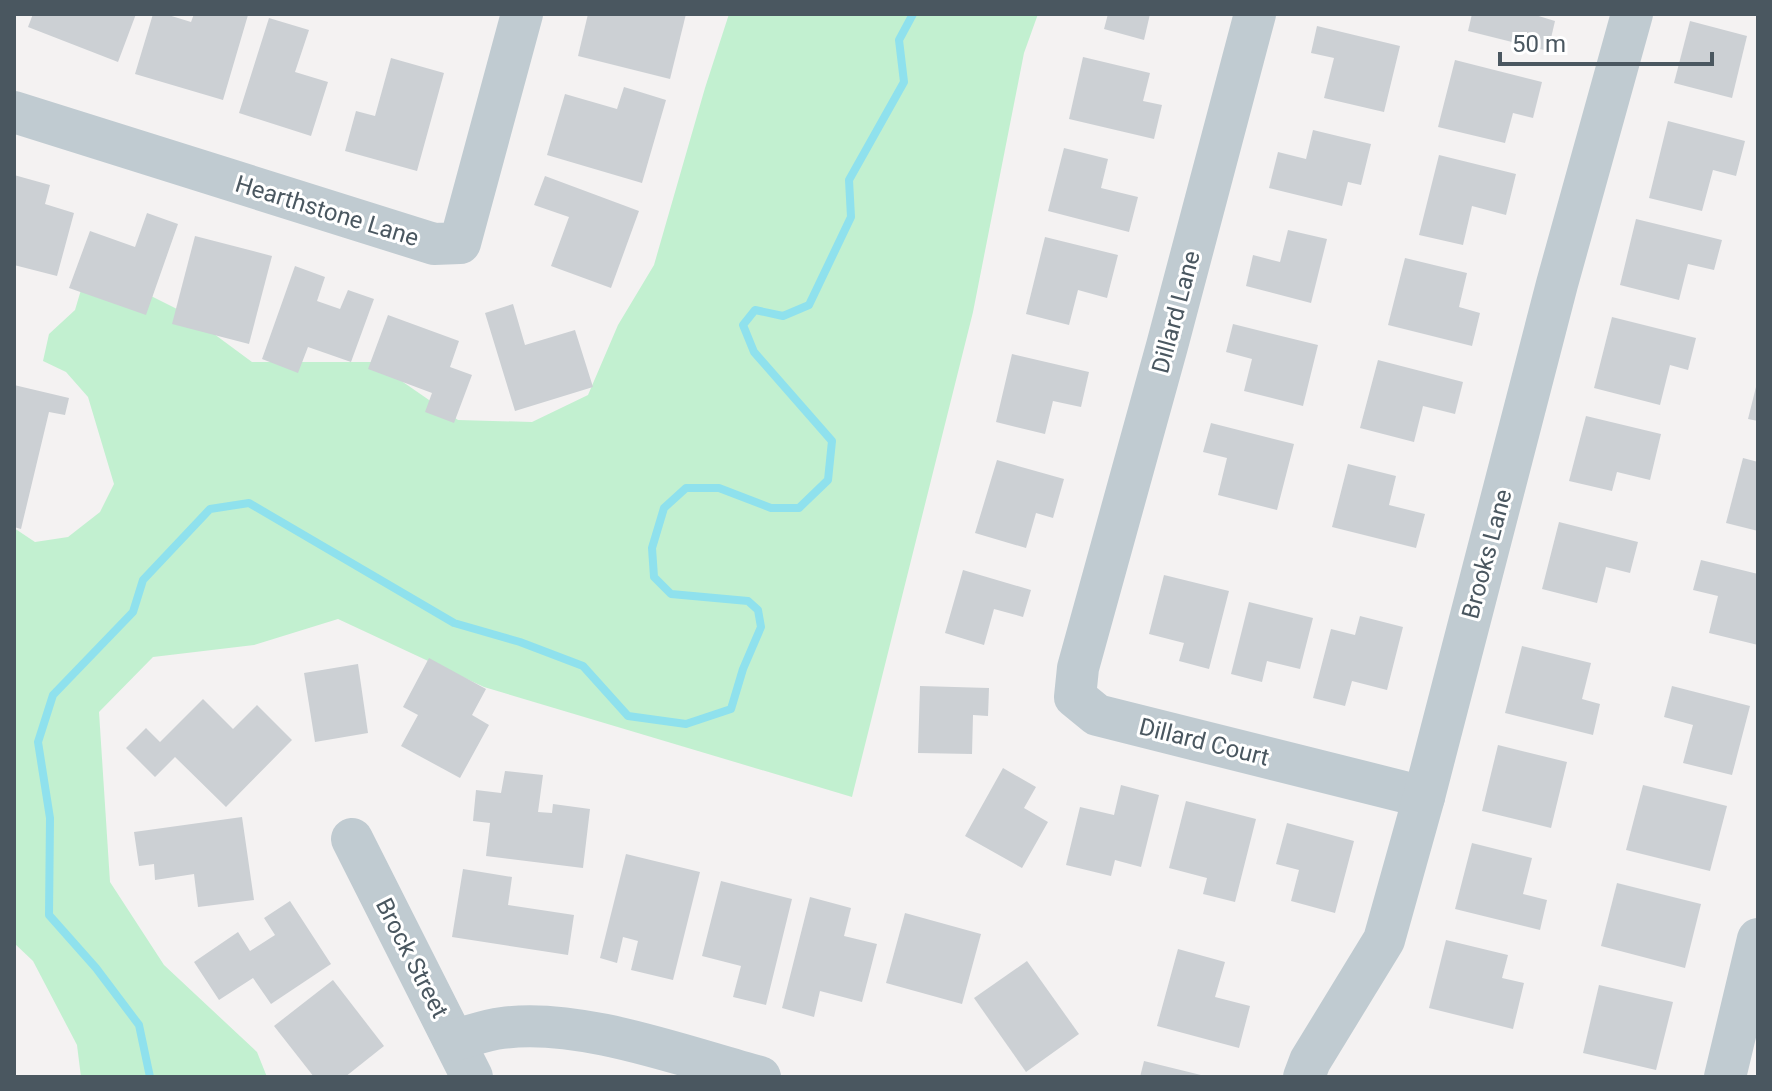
<svg xmlns="http://www.w3.org/2000/svg" width="1772" height="1091" font-family="Roboto,sans-serif">
<rect width="100%" height="100%" fill="#f4f2f2"/>
<path fill="#c2f0d0" d="M729 14H1038L1024 53 973 312 852 797 484 687 338 619 254 645 153 657 99 712 110 882 164 965 257 1052 267 1077H81L77 1045 33 961 14 943V528L35 542 68 537 100 512 114 484 88 397 66 372 43 361 49 334 75 310 86 273 127 284 187 314 252 362H374L458 420 532 422 588 395 618 325 654 265 705 88Z"/>
<g fill="none" stroke-linecap="round" stroke-linejoin="round">
<path stroke="#8fe1ed" stroke-width="8" d="M150 1077 139 1025 96 968 49 915 50 818 38 742 53 695 133 612 143 580 210 509 249 503 454 623 520 642 583 666 628 716 686 724 731 709 743 669 761 627 758 610 748 601 671 594 654 577 652 548 664 508 686 488H719L771 508H799L828 480 832 441 754 352 743 325 755 310 783 316 809 305 851 217 849 180 904 82 899 40 913 14"/>
</g>
<g fill="#ccd0d4">
<path d="M33 14H136L118 62 28 27Z"/>
<path d="M153 14H165L191 22 194 14 248 15 223 100 135 74Z"/>
<path d="M588 14H686L670 79 578 56Z"/>
<path d="M1108 14H1150L1144 40 1104 29Z"/>
<path d="M1472 14H1532L1555 21 1548 51 1468 31Z"/>
<path d="M269 18 309 30 295 72 328 82 311 136 239 113Z"/>
<path d="M1690 21 1747 36 1732 98 1674 83Z"/>
<path d="M1317 26 1400 46 1384 112 1324 98 1334 58 1311 53Z"/>
<path d="M1083 57 1150 73 1143 101 1162 105 1154 139 1069 119Z"/>
<path d="M391 58 444 73 417 171 345 151 356 111 375 116Z"/>
<path d="M1455 60 1542 82 1533 118 1513 113 1505 143 1438 127Z"/>
<path d="M624 87 666 100 642 183 547 155 565 94 617 109Z"/>
<path d="M1668 121 1745 141 1736 176 1713 170 1702 211 1649 198Z"/>
<path d="M1313 130 1371 144 1361 185 1348 182 1342 206 1269 188 1278 152 1306 159Z"/>
<path d="M1064 148 1108 159 1101 188 1138 197 1129 232 1048 211Z"/>
<path d="M1439 155 1516 174 1506 215 1472 206 1463 245 1419 235Z"/>
<path d="M14 175 50 185 45 204 74 213 57 276 14 265Z"/>
<path d="M545 176 639 211 611 288 551 266 569 217 534 205Z"/>
<path d="M147 213 178 224 146 315 69 288 90 231 135 247Z"/>
<path d="M1636 219 1722 240 1714 270 1688 264 1679 300 1620 285Z"/>
<path d="M1288 230 1327 239 1311 303 1246 286 1253 255 1280 262Z"/>
<path d="M195 236 272 256 249 344 172 324Z"/>
<path d="M1045 237 1118 255 1107 298 1078 290 1069 325 1026 314Z"/>
<path d="M1405 258 1467 273 1459 307 1480 313 1472 346 1388 325Z"/>
<path d="M295 266 325 277 317 301 340 309 348 290 374 299 351 362 308 347 298 373 262 359Z"/>
<path d="M513 304 525 345 575 330 593 387 515 411 485 313Z"/>
<path d="M388 315 459 341 450 367 472 375 454 423 425 412 432 393 368 369Z"/>
<path d="M1612 317 1696 338 1688 370 1670 365 1660 405 1594 388Z"/>
<path d="M1233 324 1318 345 1303 406 1244 391 1252 359 1226 352Z"/>
<path d="M1012 354 1089 372 1081 407 1053 401 1045 434 996 422Z"/>
<path d="M1378 360 1463 382 1455 414 1423 406 1414 442 1360 428Z"/>
<path d="M1757 383H1758V421L1748 419Z"/>
<path d="M14 385 69 398 65 415 49 412 21 529 14 527Z"/>
<path d="M1586 416 1661 434 1650 480 1617 472 1612 491 1569 481Z"/>
<path d="M1211 423 1294 444 1277 510 1218 495 1227 458 1203 452Z"/>
<path d="M1743 458 1758 462V531L1726 523Z"/>
<path d="M997 460 1064 479 1053 518 1036 513 1026 548 975 533Z"/>
<path d="M1348 464 1396 476 1389 505 1425 514 1416 548 1332 527Z"/>
<path d="M1559 522 1638 542 1630 573 1606 567 1597 603 1542 589Z"/>
<path d="M1701 560 1758 574V645L1709 633 1718 596 1693 590Z"/>
<path d="M963 570 1031 590 1023 617 994 609 984 645 945 633Z"/>
<path d="M1164 575 1229 591 1209 669 1179 661 1184 643 1149 634Z"/>
<path d="M1249 602 1313 618 1300 669 1267 661 1262 682 1231 674Z"/>
<path d="M1360 616 1403 627 1387 690 1352 681 1345 706 1313 698 1331 629 1355 635Z"/>
<path d="M1522 646 1591 663 1582 699 1600 704 1593 735 1505 713Z"/>
<path d="M429 658 486 689 472 715 489 725 460 778 401 746 418 715 403 707Z"/>
<path d="M358 664 368 733 315 742 304 673Z"/>
<path d="M920 686 989 688 988 716 973 715 972 754 918 753Z"/>
<path d="M1672 686 1750 706 1732 775 1683 763 1693 725 1664 717Z"/>
<path d="M203 699 233 729 257 705 292 740 226 807 175 757 155 777 126 748 146 728 160 742Z"/>
<path d="M1498 745 1567 762 1551 828 1482 811Z"/>
<path d="M1003 768 1036 787 1024 808 1048 822 1022 868 965 836Z"/>
<path d="M505 771 543 775 538 812 552 813 553 804 590 809 583 868 486 856 490 823 473 821 476 790 501 793Z"/>
<path d="M1121 785 1159 795 1141 867 1115 860 1111 876 1066 865 1080 807 1114 815Z"/>
<path d="M1643 785 1727 806 1710 871 1626 850Z"/>
<path d="M1186 801 1256 819 1235 902 1203 894 1207 878 1169 868Z"/>
<path d="M242 817 254 900 198 907 194 874 155 880 154 864 139 866 134 832Z"/>
<path d="M1287 823 1354 841 1335 913 1291 901 1299 870 1276 864Z"/>
<path d="M1472 843 1532 858 1523 894 1547 900 1540 930 1455 909Z"/>
<path d="M626 854 700 872 673 980 631 970 638 941 623 937 617 963 600 958Z"/>
<path d="M463 869 512 877 508 905 574 915 568 955 452 937Z"/>
<path d="M721 881 792 899 766 1005 733 997 741 966 702 956Z"/>
<path d="M1617 883 1701 904 1685 968 1601 946Z"/>
<path d="M810 897 851 908 844 936 877 944 862 1002 820 991 814 1017 782 1008Z"/>
<path d="M290 901 331 964 271 1004 253 978 219 1000 194 962 238 932 250 951 275 935 264 918Z"/>
<path d="M905 913 981 934 962 1004 886 983Z"/>
<path d="M1446 940 1508 955 1502 978 1524 983 1513 1029 1429 1008Z"/>
<path d="M1178 949 1225 962 1215 997 1250 1006 1239 1048 1157 1026Z"/>
<path d="M1027 961 1079 1034 1026 1072 974 998Z"/>
<path d="M333 980 384 1046 345 1077H314L274 1026Z"/>
<path d="M1599 985 1673 1002 1656 1070 1583 1053Z"/>
<path d="M1144 1061 1205 1076V1077H1140Z"/>
</g>
<g fill="none" stroke-linecap="round" stroke-linejoin="round">
<g stroke="#c0cbd1" stroke-width="42">
<path d="M1255 14 1167 346 1078 668 1075 697 1097 715 1424 797"/>
<path d="M14 112 434 244 460 243 522 14"/>
<path d="M352 839 472 1077"/>
<path d="M454 1040C470 1036 486 1030 502 1028 579 1017 685 1057 760 1077"/>
<path d="M1304 1077 1310 1061 1384 940 1424 797 1557 284 1632 14"/>
<path d="M1725 1077 1758 939"/>
</g>
</g>
<g text-anchor="middle" dominant-baseline="central" stroke-width="6" stroke-linejoin="round" paint-order="stroke">
<g font-size="24" fill="#4a5760" stroke="#fff">
<text transform="translate(327 211) rotate(17)">Hearthstone Lane</text>
<text transform="translate(1176 312) rotate(-75)">Dillard Lane</text>
<text transform="translate(1487 554) rotate(-75)">Brooks Lane</text>
<text transform="translate(1204 742) rotate(14)">Dillard Court</text>
<text transform="translate(412 958) rotate(63)">Brock Street</text>
</g>
</g>
<rect width="1772" height="1091" fill="none" stroke="#4a5760" stroke-width="32"/>
<path d="M1500 52v12h212v-12" fill="none" stroke="#4a5760" stroke-width="4"/>
<text x="1512" y="52" font-size="24" fill="#4a5760" stroke="#ffffff" stroke-width="6" paint-order="stroke">50 m</text>
</svg>
